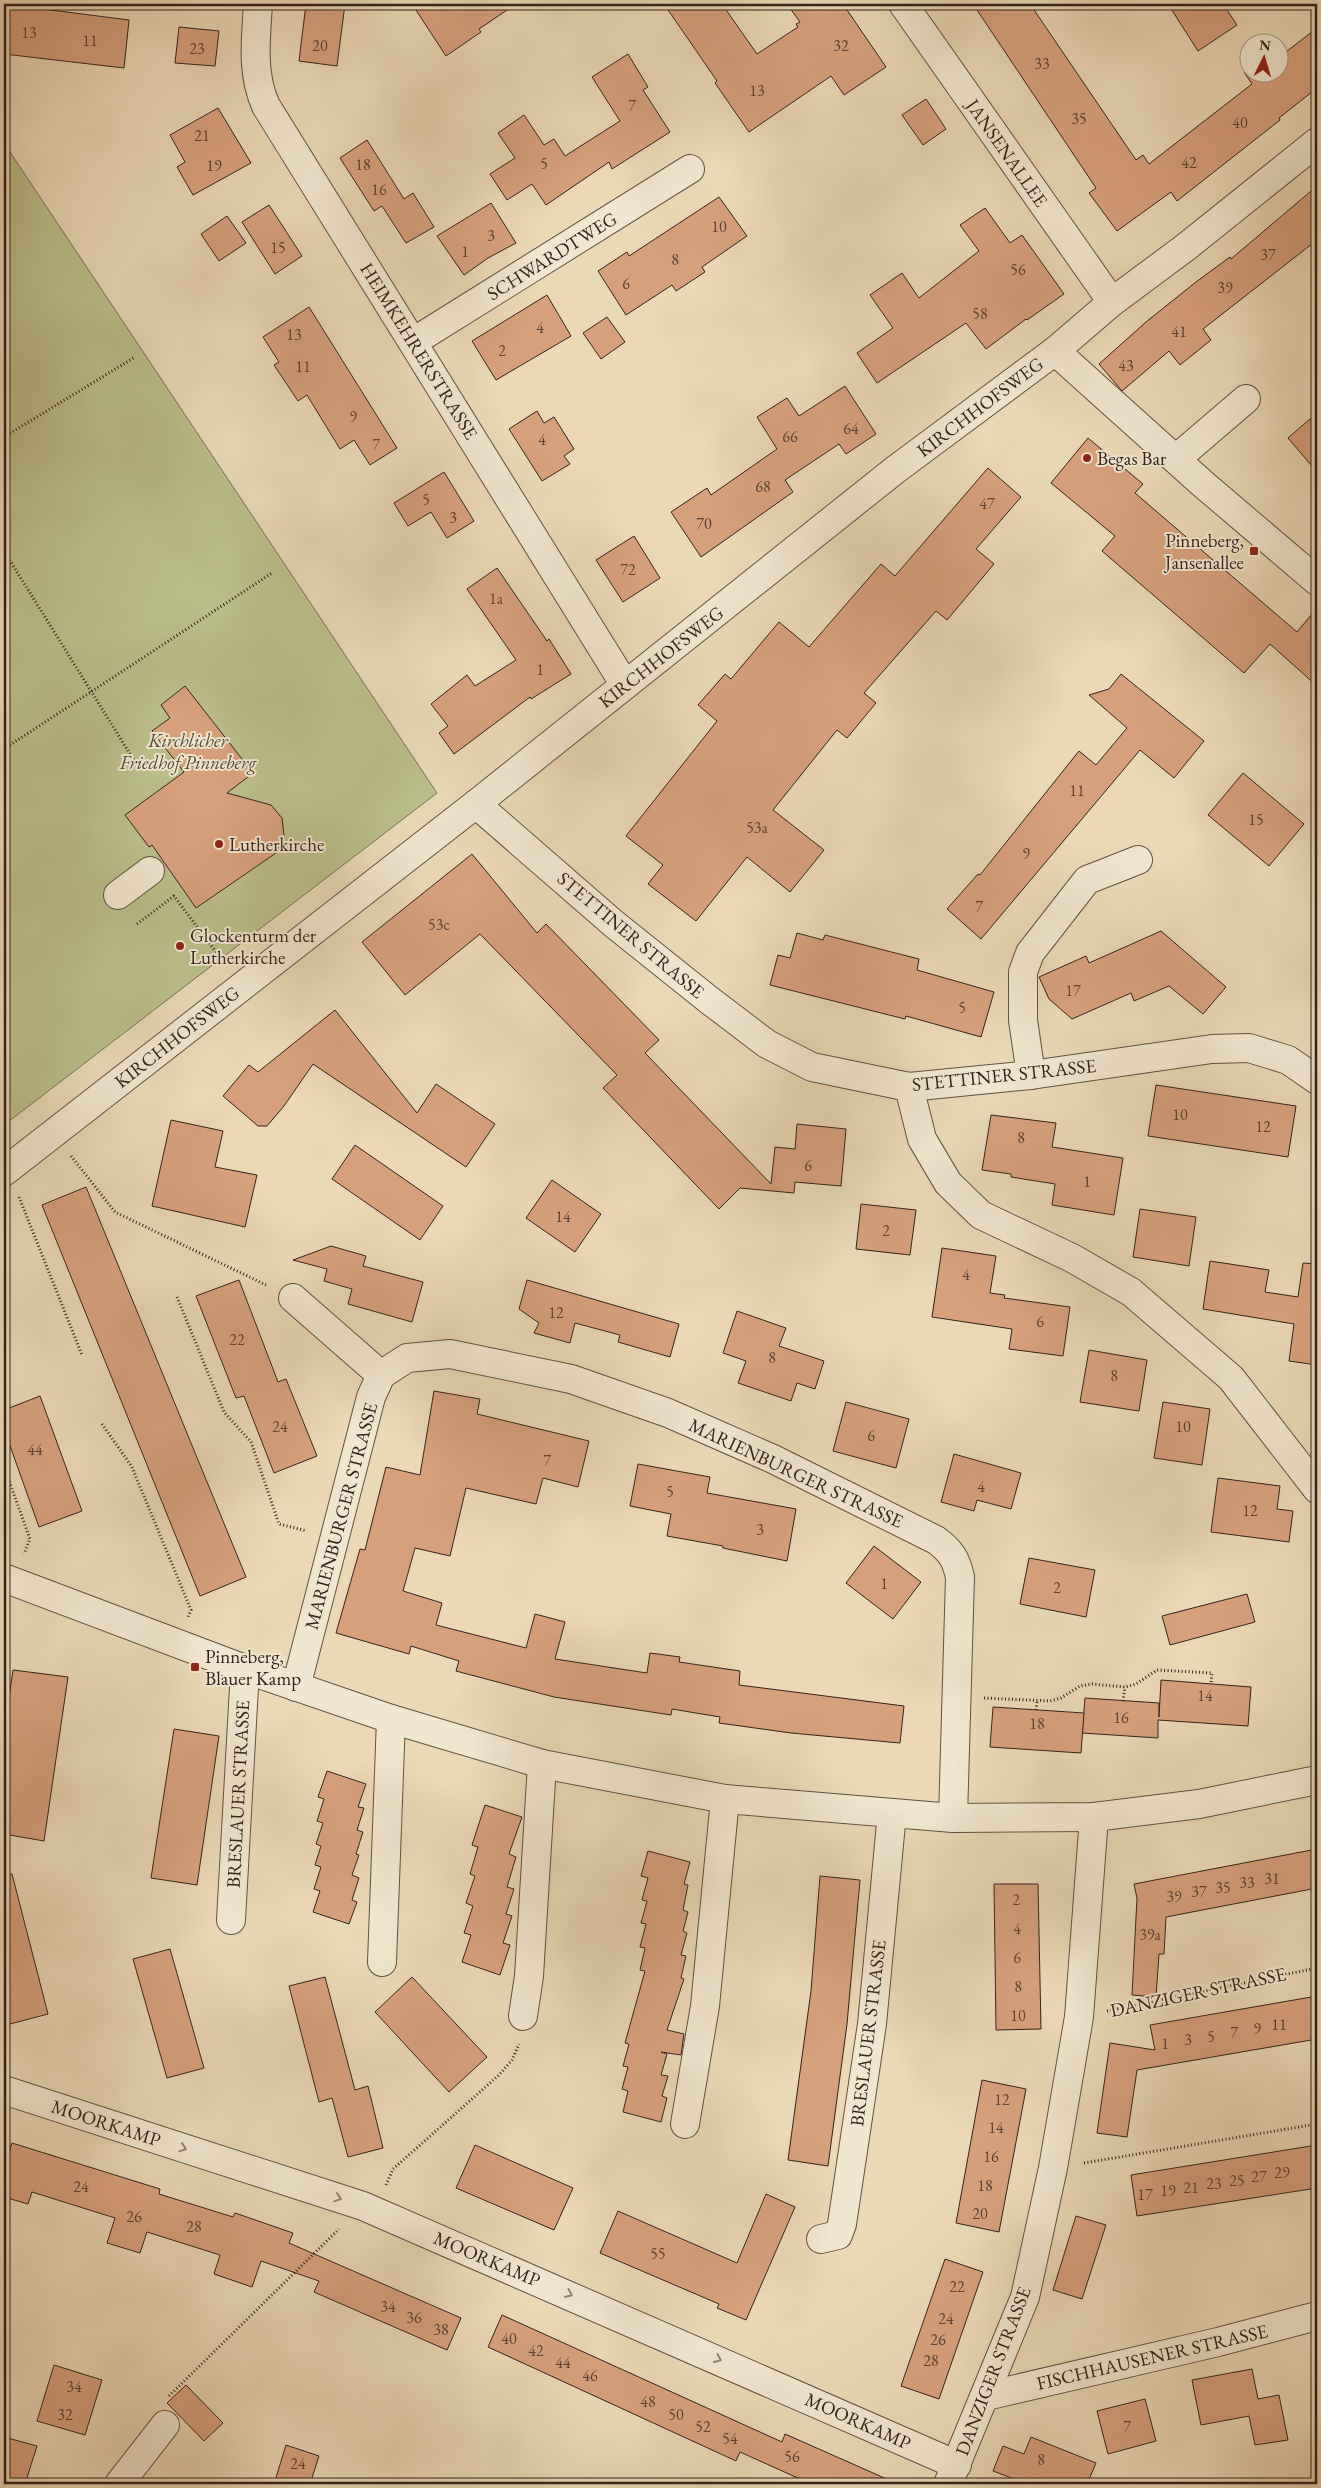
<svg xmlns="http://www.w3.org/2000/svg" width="1321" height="2488" font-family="'EB Garamond',serif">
<rect width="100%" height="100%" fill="#ead8b7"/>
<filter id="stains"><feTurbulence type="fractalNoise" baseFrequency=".004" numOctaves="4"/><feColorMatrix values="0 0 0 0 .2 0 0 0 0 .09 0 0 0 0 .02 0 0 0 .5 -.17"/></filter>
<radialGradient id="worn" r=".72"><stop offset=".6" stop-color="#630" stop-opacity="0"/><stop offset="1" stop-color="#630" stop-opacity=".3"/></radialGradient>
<path fill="#bbbe8b" stroke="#767054" d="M4 143 437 793 4 1125Z"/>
<g fill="#d7a07d" stroke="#32221c">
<path d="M4 4 129 20 124 68 4 54Z"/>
<path d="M306 4H345L337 66 299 61Z"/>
<path d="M412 4H516L479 29 481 32 446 56Z"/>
<path d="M664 4H722L757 54 798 27 796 24 800 22 787 4H843L886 67 844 95 831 76 749 132 715 83 717 81Z"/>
<path d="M973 4H1030L1136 160 1143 155 1149 164 1252 84 1244 72H1278V58L1317 28V88L1279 118 1280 120 1177 201 1171 192 1117 231 1089 193 1096 188Z"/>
<path d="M1168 4H1223L1237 25 1198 51Z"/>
<path d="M179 27 219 31 215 66 175 63Z"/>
<path d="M628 54 648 87 643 90 670 132 612 169 609 162 546 205 532 184 507 200 490 174 515 158 498 133 524 115 544 145 554 139 565 156 620 121 592 77Z"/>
<path d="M926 99 946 129 923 145 902 115Z"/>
<path d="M218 108 251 163 193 195 177 167 185 162 170 135Z"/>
<path d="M367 140 404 199 413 193 434 227 406 243 382 206 374 211 340 158Z"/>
<path d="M1317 186V240L1203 329 1211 340 1180 365 1169 351 1122 391 1099 364 1146 322 1196 282 1230 257 1231 259Z"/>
<path d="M719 197 747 236 702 267 705 272 676 291 672 285 626 315 598 271 627 252 629 256Z"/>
<path d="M491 203 516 243 488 258 464 275 437 236Z"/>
<path d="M269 205 302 256 275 274 242 222Z"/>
<path d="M985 208 1010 243 1022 235 1064 294 1027 320 1026 319 986 349 966 323 877 383 857 353 893 328 870 295 902 273 919 298 979 251 960 225Z"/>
<path d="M227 216 246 243 219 261 201 234Z"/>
<path d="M547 295 571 336 496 380 472 341Z"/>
<path d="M309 307 397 448 370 465 354 440 340 449 307 395 298 401 274 365 279 362 263 337Z"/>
<path d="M607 317 625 342 601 359 583 333Z"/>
<path d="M845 386 876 434 846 454 839 444 785 480 793 492 701 557 671 512 707 488 711 495 777 449 757 417 787 398 799 416Z"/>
<path d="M537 411 544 423 554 417 574 449 564 456 570 464 542 481 509 429Z"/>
<path d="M1317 413V472L1288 438Z"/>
<path d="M1088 438 1143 484 1135 493 1297 632 1317 608V686L1270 644 1244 673 1102 551 1115 536 1051 483Z"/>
<path d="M988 468 1021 497 976 549 994 564 947 620 936 611 864 693 876 703 847 738 837 730 773 810 824 850 790 892 747 857 696 921 648 884 663 865 626 836 717 721 698 705 725 674 731 679 779 622 809 647 881 564 895 576Z"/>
<path d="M444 472 474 521 447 538 431 512 408 526 394 503Z"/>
<path d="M634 536 660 578 623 602 596 560Z"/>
<path d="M497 568 547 641 549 639 571 674 531 699 530 697 454 754 439 733 448 726 431 704 467 675 475 686 516 660 467 589Z"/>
<path d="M1121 674 1204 741 1174 778 1140 750 981 939 947 909 978 874 980 875 1079 751 1096 765 1127 728 1089 695 1109 689Z"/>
<path d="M185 686 253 773 227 793 271 805 282 818 284 836 276 853 196 908 152 845 149 847 125 815 184 772 152 731 170 718 161 705Z"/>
<path d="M1243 773 1304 824 1269 866 1208 815Z"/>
<path d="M472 854 537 933 546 924 659 1040 645 1053 771 1184 775 1147 795 1149 797 1124 846 1129 841 1186 795 1182 794 1193 740 1188 719 1209 603 1088 617 1075 480 934 405 995 362 942Z"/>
<path d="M1161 931 1226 987 1203 1014 1169 986 1134 1001 1131 993 1072 1019 1049 999 1039 977 1086 956 1089 963Z"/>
<path d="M797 933 823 940 825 935 919 959 917 970 994 992 981 1037 906 1016 905 1019 770 985 778 955 790 958Z"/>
<path d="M335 1010 417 1113 436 1084 495 1124 466 1167 313 1064 284 1106 267 1126H258L223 1096 249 1065 258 1072Z"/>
<path d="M1156 1085 1296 1106 1288 1157 1148 1136Z"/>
<path d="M991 1115 1056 1123 1052 1147 1123 1158 1114 1215 1052 1205 1055 1184 1011 1177V1174L982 1170Z"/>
<path d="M171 1120 223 1131 215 1167 257 1175 245 1227 152 1206Z"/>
<path d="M355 1145 443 1206 420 1240 332 1179Z"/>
<path d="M552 1180 601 1214 575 1252 526 1218Z"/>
<path d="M86 1187 246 1577 200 1596 42 1205Z"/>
<path d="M861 1204 916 1210 910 1255 856 1249Z"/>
<path d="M1140 1209 1196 1217 1189 1266 1133 1257Z"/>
<path d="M331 1246 366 1256 363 1266 423 1282 412 1322 348 1304 352 1289 324 1281 327 1269 293 1260Z"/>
<path d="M942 1248 996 1256 990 1293 1005 1295 1004 1298 1070 1307 1063 1356 1009 1349 1012 1329 932 1317Z"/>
<path d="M1210 1261 1269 1270 1265 1292 1298 1297 1303 1263 1317 1264V1365L1289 1361 1294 1324 1203 1309Z"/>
<path d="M239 1280 278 1382 286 1379 317 1456 274 1473 244 1396 236 1398 196 1296Z"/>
<path d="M527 1280 679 1324 670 1357 618 1342 620 1335 575 1323 570 1343 534 1333 539 1323 519 1309Z"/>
<path d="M737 1311 786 1328 779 1346 824 1361 815 1389 797 1383 791 1401 738 1383 746 1361 723 1353Z"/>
<path d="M1089 1350 1147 1360 1139 1411 1080 1402Z"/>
<path d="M434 1391 480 1399 477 1414 589 1441 578 1487 543 1478 536 1504 466 1488 450 1556 415 1548 403 1591 442 1603 436 1625 526 1648 535 1614 565 1622 555 1659 647 1673 650 1653 680 1657 679 1662 740 1671 739 1685 904 1706 900 1743 791 1733 719 1723 720 1717 672 1709 671 1715 554 1697 456 1671 459 1661 411 1646 409 1654 336 1633 360 1549 365 1550 386 1467 420 1475Z"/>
<path d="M40 1396 82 1511 39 1527 4 1429V1410Z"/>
<path d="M846 1402 909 1419 896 1468 833 1451Z"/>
<path d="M1163 1402 1210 1409 1202 1465 1154 1458Z"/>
<path d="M954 1454 1021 1473 1011 1509 977 1500 974 1511 941 1502Z"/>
<path d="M638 1464 710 1477 707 1493 796 1509 787 1561 723 1548V1546L667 1536 671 1514 630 1506Z"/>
<path d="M1218 1478 1280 1486 1277 1509 1293 1511 1289 1542 1211 1532Z"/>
<path d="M874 1546 921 1582 893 1619 846 1583Z"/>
<path d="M1029 1558 1095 1570 1086 1617 1020 1604Z"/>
<path d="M1247 1594 1255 1622 1170 1645 1162 1616Z"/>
<path d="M13 1670 68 1677 44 1841 4 1834V1731Z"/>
<path d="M1161 1680 1251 1687 1248 1726 1158 1720V1738L1082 1733 1085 1698 1159 1703V1717Z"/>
<path d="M993 1707 1084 1713 1081 1753 990 1747Z"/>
<path d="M174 1729 219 1736 197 1885 151 1878Z"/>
<path d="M327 1771 366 1784 358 1807 364 1808 357 1830 363 1832 356 1854 359 1855 352 1875 359 1878 352 1900 357 1902 349 1924 313 1912 320 1891 314 1889 321 1867 315 1865 321 1846 316 1844 323 1823 317 1821 324 1799 318 1797Z"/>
<path d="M485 1805 522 1817 509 1854 516 1857 507 1887 514 1889 506 1914 512 1916 503 1943 510 1945 500 1975 462 1962 471 1935 464 1933 473 1906 466 1903 475 1876 470 1874 478 1847 472 1845Z"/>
<path d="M1317 1849V1888L1166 1917 1164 1954H1159L1156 1997 1132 1995 1137 1898 1134 1884Z"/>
<path d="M648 1851 690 1862 684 1884 688 1885 683 1910 688 1912 683 1931 687 1933 681 1955 686 1956 681 1978 684 1979 667 2030 684 2034 681 2055 661 2052 667 2054 661 2075 668 2076 662 2096 667 2098 661 2122 623 2112 628 2091 622 2089 628 2067 623 2066 629 2044 625 2043 645 1971 640 1970 645 1948 640 1947 646 1924 641 1923 647 1901 642 1900 648 1878 641 1876Z"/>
<path d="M12 1874 48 2014 10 2024 4 2001V1875Z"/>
<path d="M820 1876 860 1880 847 2024 828 2166 788 2160 811 1991Z"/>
<path d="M994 1884H1038L1041 2029 996 2030Z"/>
<path d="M170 1949 204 2068 167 2078 133 1959Z"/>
<path d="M325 1977 355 2090 368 2086 383 2148 348 2157 332 2098 319 2102 289 1986Z"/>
<path d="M412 1977 487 2057 449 2092 375 2012Z"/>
<path d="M1317 1996V2039L1137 2070 1127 2137 1097 2133 1110 2043 1155 2050 1150 2025Z"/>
<path d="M982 2080 1026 2089 999 2232 956 2223Z"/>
<path d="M12 2143 160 2189 159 2194 233 2217 235 2213 293 2233 289 2243 461 2318 447 2350 314 2292 319 2281 261 2261 252 2287 214 2274 220 2255 147 2232 140 2253 107 2243 115 2218 32 2192 28 2204 4 2197V2169Z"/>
<path d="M475 2145 573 2188 554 2230 456 2188Z"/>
<path d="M1317 2145V2188L1137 2216 1131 2175Z"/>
<path d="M766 2194 795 2207 746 2320 717 2308 719 2304 600 2253 618 2211 737 2263Z"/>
<path d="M1076 2216 1106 2225 1082 2299 1053 2290Z"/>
<path d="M945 2259 983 2272 939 2399 901 2386Z"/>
<path d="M502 2315 782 2442 785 2434 898 2484H811L740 2452 736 2461 488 2347Z"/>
<path d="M54 2365 102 2380 85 2435 37 2421Z"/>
<path d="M1252 2369 1258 2399 1279 2395 1288 2440 1255 2445 1249 2416 1201 2425 1192 2380Z"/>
<path d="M186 2385 223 2423 204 2441 167 2403Z"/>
<path d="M1145 2399 1156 2441 1108 2454 1097 2411Z"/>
<path d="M4 2437 37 2446 25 2484H4Z"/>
<path d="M1031 2437 1096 2463 1087 2484H1012L1014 2479 993 2471 1003 2446 1024 2454Z"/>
<path d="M286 2445 319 2456 310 2484H274Z"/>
</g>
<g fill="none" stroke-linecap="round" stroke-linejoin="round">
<defs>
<g id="minor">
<path d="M258 4C256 39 251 73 266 106L625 685"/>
<path d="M903 4 1112 302"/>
<path d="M413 342 690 169"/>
<path d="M1055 351 1203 484 1317 581"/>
<path d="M1176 459 1246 399"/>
<path d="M476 804 614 924 709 1000 767 1044 812 1067 909 1087 1031 1075 1212 1049 1249 1048 1288 1060 1317 1080"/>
<path d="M118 895 150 871"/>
<path d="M1031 1075 1023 1020V972L1030 953 1087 880 1138 860"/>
<path d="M909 1087 922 1139 948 1183 981 1215 1072 1258 1131 1292 1231 1378 1317 1489"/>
<path d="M4 1172 476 804 895 470 1055 351 1112 302 1186 247 1317 142"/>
<path d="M293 1298 381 1375"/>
<path d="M4 1578 245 1669 391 1719 542 1764 725 1799 953 1818 1094 1817 1199 1804 1317 1780"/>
<path d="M296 1687 371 1397 381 1375 407 1358 450 1354 571 1379 668 1413 773 1459 936 1540C951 1551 956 1559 960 1577L953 1818"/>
<path d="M231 1920 245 1669"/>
<path d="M382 1962 391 1719"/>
<path d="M523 2016 529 1976 542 1764"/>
<path d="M4 2090 363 2206 957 2465"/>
<path d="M685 2124 705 2006 725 1799"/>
<path d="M821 2239 838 2235 842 2224 872 2024 892 1813"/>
<path d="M986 2396 1218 2342 1317 2316"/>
<path d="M119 2484 165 2425"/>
<path d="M948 2484 1025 2297 1053 2168 1079 2017 1094 1817"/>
</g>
</defs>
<use href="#minor" stroke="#605043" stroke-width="30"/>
<g stroke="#32221c" stroke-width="3" stroke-dasharray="1 2.5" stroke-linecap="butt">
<path d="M4 437 135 357"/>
<path d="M4 551 140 770"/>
<path d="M4 749 272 573"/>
<path d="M137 924 174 896 225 964"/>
<path d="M71 1156 115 1212 268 1286"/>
<path d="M19 1197 82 1355"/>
<path d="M177 1297 224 1412 251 1442 279 1524 307 1531"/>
<path d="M102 1424 132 1467 191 1610 188 1617"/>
<path d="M7 1475 30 1539 24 1554"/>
<path d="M984 1698 1050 1701 1061 1698 1080 1686 1092 1684 1125 1687 1136 1684 1157 1670 1212 1673 1211 1684"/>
<path d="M1123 1701 1125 1687"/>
<path d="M1036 1710 1037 1702"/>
<path d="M1107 2011 1317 1968"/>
<path d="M1084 2163 1317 2124"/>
<path d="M386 2185 393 2169 499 2075 512 2060 519 2044"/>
<path d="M169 2396 339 2229"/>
</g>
<use href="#minor" stroke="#f1e6d0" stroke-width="28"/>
</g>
<defs><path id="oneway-chevron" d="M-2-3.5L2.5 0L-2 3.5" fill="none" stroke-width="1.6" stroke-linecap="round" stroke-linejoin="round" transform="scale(1.25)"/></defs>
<g stroke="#928476">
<use href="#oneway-chevron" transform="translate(183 2148) rotate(18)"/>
<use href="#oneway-chevron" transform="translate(338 2198) rotate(18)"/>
<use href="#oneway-chevron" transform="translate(569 2294) rotate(24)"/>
<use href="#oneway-chevron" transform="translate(718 2359) rotate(24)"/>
</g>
<g fill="#8f2418" stroke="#f1e6d0" stroke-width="2">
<circle cx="1087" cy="458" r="5"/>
<rect x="1249" y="546" width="10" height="10" rx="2.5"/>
<circle cx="219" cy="844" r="5"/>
<circle cx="180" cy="946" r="5"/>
<rect x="190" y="1662" width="10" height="10" rx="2.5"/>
</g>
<g text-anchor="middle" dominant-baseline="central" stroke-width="4" stroke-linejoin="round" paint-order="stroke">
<g font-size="16" fill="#5b4234">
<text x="29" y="32">13</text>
<text x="90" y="40">11</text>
<text x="320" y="45">20</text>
<text x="841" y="45">32</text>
<text x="197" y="48">23</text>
<text x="1042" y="63">33</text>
<text x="757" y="90">13</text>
<text x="632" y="105">7</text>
<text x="1079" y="118">35</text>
<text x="1240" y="122">40</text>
<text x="202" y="135">21</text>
<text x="1189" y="162">42</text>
<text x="544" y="163">5</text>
<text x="363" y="164">18</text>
<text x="214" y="165">19</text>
<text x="379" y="189">16</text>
<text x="719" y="226">10</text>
<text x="491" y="235">3</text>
<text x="278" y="247">15</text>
<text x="465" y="251">1</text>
<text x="1268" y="254">37</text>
<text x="675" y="259">8</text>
<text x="1018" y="269">56</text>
<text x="626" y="283">6</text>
<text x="1225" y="287">39</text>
<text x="980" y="313">58</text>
<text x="540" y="327">4</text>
<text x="1179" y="331">41</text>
<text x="294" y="334">13</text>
<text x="502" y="350">2</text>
<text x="1126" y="365">43</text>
<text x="303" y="366">11</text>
<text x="353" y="416">9</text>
<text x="851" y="428">64</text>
<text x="790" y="436">66</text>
<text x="542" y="439">4</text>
<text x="376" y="444">7</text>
<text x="763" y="486">68</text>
<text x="426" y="499">5</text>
<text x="987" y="503">47</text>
<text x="453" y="517">3</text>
<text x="704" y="523">70</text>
<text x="628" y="569">72</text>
<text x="496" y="598">1a</text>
<text x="540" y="669">1</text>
<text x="1077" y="790">11</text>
<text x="1256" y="819">15</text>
<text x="757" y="827">53a</text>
<text x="1026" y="853">9</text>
<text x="979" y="906">7</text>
<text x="439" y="924">53c</text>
<text x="1073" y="990">17</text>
<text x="962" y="1007">5</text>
<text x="1180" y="1114">10</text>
<text x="1263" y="1126">12</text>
<text x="1021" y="1137">8</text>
<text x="808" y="1165">6</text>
<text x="1087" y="1181">1</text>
<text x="563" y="1216">14</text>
<text x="886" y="1230">2</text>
<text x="966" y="1274">4</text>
<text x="556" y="1312">12</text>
<text x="1040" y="1321">6</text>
<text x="237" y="1339">22</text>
<text x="772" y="1357">8</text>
<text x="1114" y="1375">8</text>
<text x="280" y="1426">24</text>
<text x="1183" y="1426">10</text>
<text x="871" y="1435">6</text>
<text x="35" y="1449">44</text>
<text x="547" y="1460">7</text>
<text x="981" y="1486">4</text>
<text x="670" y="1491">5</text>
<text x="1250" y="1510">12</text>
<text x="760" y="1529">3</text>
<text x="884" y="1583">1</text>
<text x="1057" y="1587">2</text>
<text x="1205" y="1695">14</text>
<text x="1121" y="1717">16</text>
<text x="1037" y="1723">18</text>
<text x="1272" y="1878">31</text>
<text x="1247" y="1882">33</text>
<text x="1223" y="1887">35</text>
<text x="1199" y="1891">37</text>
<text x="1174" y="1896">39</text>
<text x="1016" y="1899">2</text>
<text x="1017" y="1928">4</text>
<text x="1150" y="1934">39a</text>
<text x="1017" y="1957">6</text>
<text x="1018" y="1986">8</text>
<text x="1018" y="2015">10</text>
<text x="1279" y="2024">11</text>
<text x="1257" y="2028">9</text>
<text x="1234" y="2032">7</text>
<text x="1211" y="2036">5</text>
<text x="1188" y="2039">3</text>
<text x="1165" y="2043">1</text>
<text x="1002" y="2099">12</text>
<text x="996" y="2127">14</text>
<text x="991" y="2156">16</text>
<text x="1282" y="2172">29</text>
<text x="1259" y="2176">27</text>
<text x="1237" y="2180">25</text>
<text x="1214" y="2183">23</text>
<text x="985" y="2185">18</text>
<text x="81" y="2186">24</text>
<text x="1191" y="2187">21</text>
<text x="1168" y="2190">19</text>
<text x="1145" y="2194">17</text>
<text x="980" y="2213">20</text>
<text x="134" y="2216">26</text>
<text x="194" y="2226">28</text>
<text x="658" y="2253">55</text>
<text x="957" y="2286">22</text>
<text x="388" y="2306">34</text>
<text x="414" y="2317">36</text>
<text x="946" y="2318">24</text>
<text x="441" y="2329">38</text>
<text x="509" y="2338">40</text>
<text x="938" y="2339">26</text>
<text x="536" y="2350">42</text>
<text x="931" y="2360">28</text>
<text x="563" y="2362">44</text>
<text x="590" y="2375">46</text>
<text x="74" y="2386">34</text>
<text x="648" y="2401">48</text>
<text x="65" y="2414">32</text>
<text x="676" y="2414">50</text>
<text x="703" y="2426">52</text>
<text x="1127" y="2426">7</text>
<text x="730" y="2438">54</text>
<text x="792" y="2456">56</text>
<text x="1041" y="2459">8</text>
<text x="298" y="2463">24</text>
</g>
<g font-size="19" fill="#32221c" stroke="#f1e6d0">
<text transform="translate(1007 153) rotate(55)">JANSENALLEE</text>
<text transform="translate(552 256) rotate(-32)">SCHWARDTWEG</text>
<text transform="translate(419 351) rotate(58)">HEIMKEHRERSTRASSE</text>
<text transform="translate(980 407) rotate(-37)">KIRCHHOFSWEG</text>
<text transform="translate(661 657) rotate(-38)">KIRCHHOFSWEG</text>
<text transform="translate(631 935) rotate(40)">STETTINER STRASSE</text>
<text transform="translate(177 1037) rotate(-38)">KIRCHHOFSWEG</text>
<text transform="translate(1004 1075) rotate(-6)">STETTINER STRASSE</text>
<text transform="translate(796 1473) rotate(25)">MARIENBURGER STRASSE</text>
<text transform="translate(341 1516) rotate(-75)">MARIENBURGER STRASSE</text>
<text transform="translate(238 1794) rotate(-87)">BRESLAUER STRASSE</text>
<text transform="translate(1198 1992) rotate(-12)">DANZIGER STRASSE</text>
<text transform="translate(868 2033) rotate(-83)">BRESLAUER STRASSE</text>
<text transform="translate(106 2123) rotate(18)">MOORKAMP</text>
<text transform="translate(487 2259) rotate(23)">MOORKAMP</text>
<text transform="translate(1152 2357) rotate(-13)">FISCHHAUSENER STRASSE</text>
<text transform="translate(993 2371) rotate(-69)">DANZIGER STRASSE</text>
<text transform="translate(858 2421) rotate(24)">MOORKAMP</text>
</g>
<g font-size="19" fill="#32221c" stroke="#f1e6d0" text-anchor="start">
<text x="1097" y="458">Begas Bar</text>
<text x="1244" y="540" text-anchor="end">Pinneberg,<tspan x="1244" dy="22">Jansenallee</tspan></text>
<text x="229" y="844">Lutherkirche</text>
<text x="190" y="935">Glockenturm der<tspan x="190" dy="22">Lutherkirche</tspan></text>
<text x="205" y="1656">Pinneberg,<tspan x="205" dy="22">Blauer Kamp</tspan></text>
</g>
<g font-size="19" font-style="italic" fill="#544938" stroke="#f1e6d0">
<text x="188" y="740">Kirchlicher<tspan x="188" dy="22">Friedhof Pinneberg</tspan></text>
</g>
</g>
<rect width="1321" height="2488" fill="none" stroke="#ead8b7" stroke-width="20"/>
<rect x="5" y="5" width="1311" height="2478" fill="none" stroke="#32221c" stroke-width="2.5"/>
<rect x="10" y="10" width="1301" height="2468" fill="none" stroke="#32221c"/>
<g transform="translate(1264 58) rotate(5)"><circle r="24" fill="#f1e6d0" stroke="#a59888"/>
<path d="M0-4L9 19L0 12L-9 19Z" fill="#8f2418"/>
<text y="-8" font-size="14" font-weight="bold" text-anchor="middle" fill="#32221c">N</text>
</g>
<rect width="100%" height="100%" filter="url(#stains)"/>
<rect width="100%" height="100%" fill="url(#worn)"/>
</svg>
